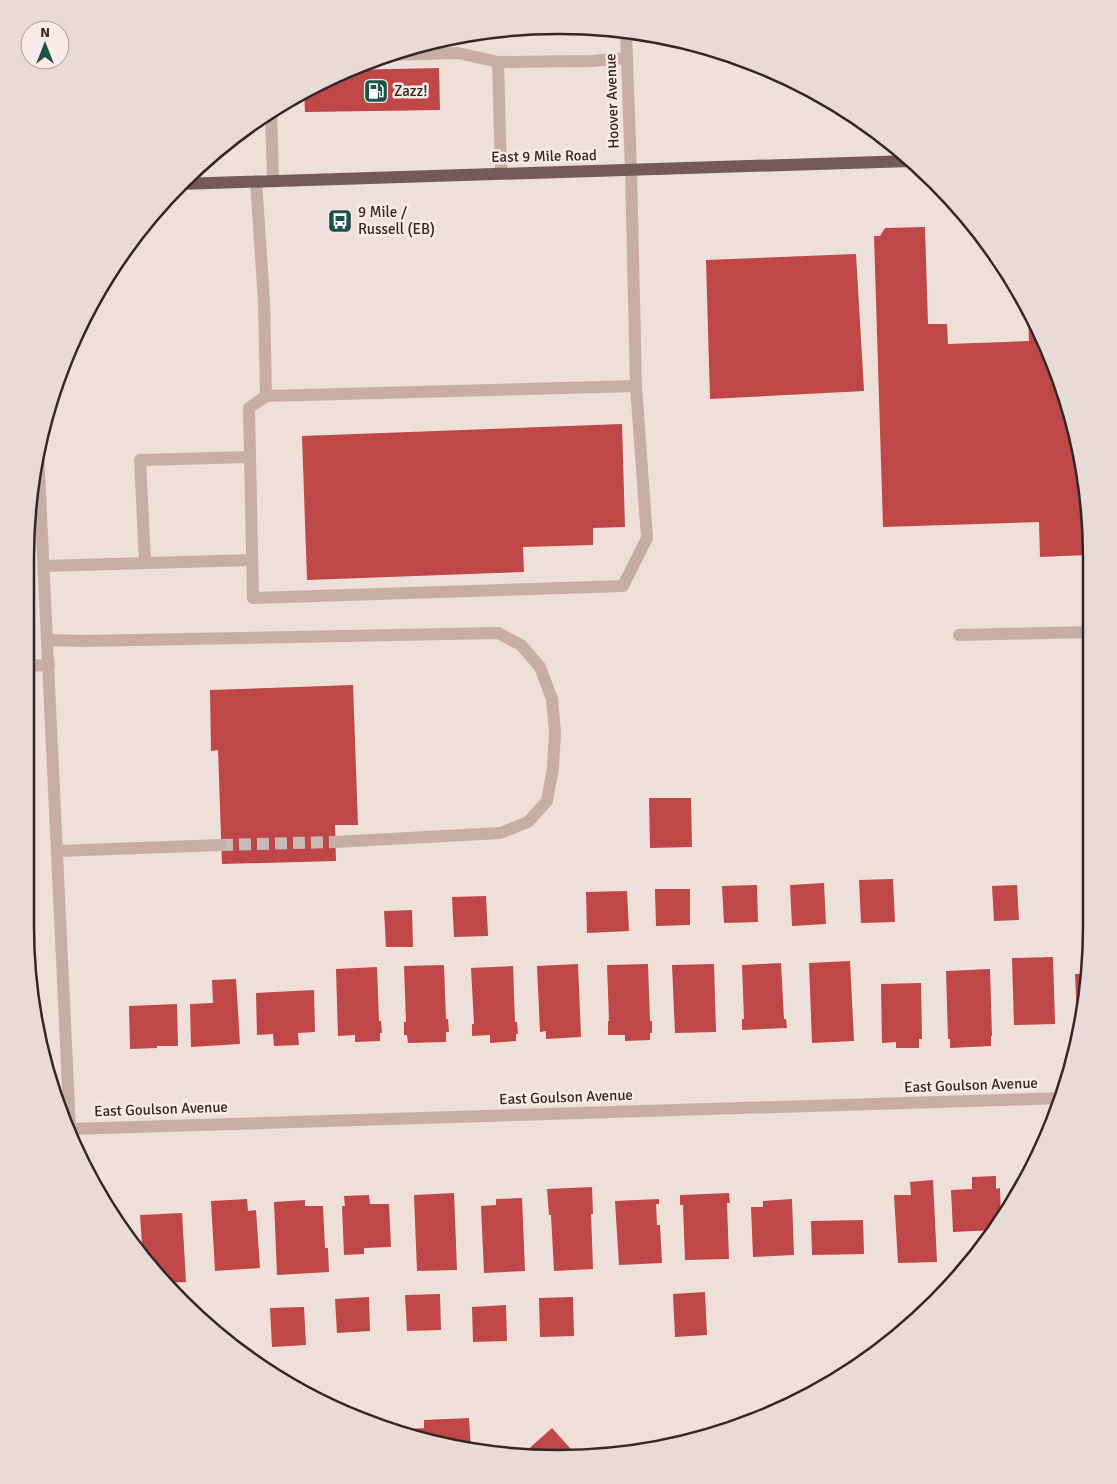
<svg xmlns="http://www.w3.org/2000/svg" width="1117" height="1484" viewBox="0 0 1117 1484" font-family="Signika,sans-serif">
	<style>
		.building { fill: #bf4747 }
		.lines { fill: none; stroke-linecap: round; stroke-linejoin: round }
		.minor-tunnel { stroke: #c9bab5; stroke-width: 12; stroke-dasharray: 12 6; stroke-linecap: butt }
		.minor { stroke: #c7ada6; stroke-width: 12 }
		.major { stroke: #745b58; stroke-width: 12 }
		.labels { text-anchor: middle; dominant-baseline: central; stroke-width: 5; stroke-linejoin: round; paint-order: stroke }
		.poi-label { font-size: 15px; fill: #332726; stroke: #f8eae5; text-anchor: start }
		.street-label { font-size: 15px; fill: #332726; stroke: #f8eae5 }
		.rim { fill: none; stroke: #332726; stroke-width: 2.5 }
	</style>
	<rect width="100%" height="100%" fill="#efdfd9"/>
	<!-- building -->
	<g class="building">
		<path d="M439 68 440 110 305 112 304 92 346 70Z"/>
		<path d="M925 227 928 324H947L948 344 1029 341 1028 312 1051 355 1087 489V555L1040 557 1039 522 883 527 874 236H880L885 228Z"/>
		<path d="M856 254 864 391 710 399 706 260Z"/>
		<path d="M622 424 625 527 593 528V545L523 547 524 572 307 580 302 436Z"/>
		<path d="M353 685 358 825H335L336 861 222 864 218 750 211 751 210 690Z"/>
		<path d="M649 798H691L692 847 650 848Z"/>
		<path d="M893 879 895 922 861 923 859 880Z"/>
		<path d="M824 883 826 924 792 926 790 885Z"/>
		<path d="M757 885 758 922 724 923 722 886Z"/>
		<path d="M1017 885 1019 920 994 921 992 886Z"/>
		<path d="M655 889H690V925L656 926Z"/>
		<path d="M627 891 629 931 587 933 586 892Z"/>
		<path d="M486 896 488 936 454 937 452 897Z"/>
		<path d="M412 910 413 947H386L384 911Z"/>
		<path d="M1053 957 1055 1024 1014 1025 1012 958Z"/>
		<path d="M850 961 854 1041 812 1043 809 963Z"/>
		<path d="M781 963 784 1019H786L787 1028 742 1030V1019H744L742 965Z"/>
		<path d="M578 964 581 1037 546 1039V1031L540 1032 537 966Z"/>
		<path d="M648 964 650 1021H652V1033H650V1040L625 1041V1035H608V1021H609L607 965Z"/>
		<path d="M714 964 716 1032 675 1033 672 965Z"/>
		<path d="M444 965 446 1019H448L449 1032H446V1042L408 1043 407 1035H404V1022H406L404 966Z"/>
		<path d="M513 966 515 1022H517L518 1034H516V1041L490 1043V1035L472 1036V1024H474L471 968Z"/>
		<path d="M377 967 379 1021H381L382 1033H380V1041L355 1042V1035L338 1036 336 969Z"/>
		<path d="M990 969 992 1036H991V1046L950 1048V1039H948L946 971Z"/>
		<path d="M1075 974H1087V995L1082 1019H1077Z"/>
		<path d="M236 979 240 1044 191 1047 190 1004 213 1003 212 980Z"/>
		<path d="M921 983 922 1039H919V1048H896V1042L882 1043 881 984Z"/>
		<path d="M314 990 315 1032 298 1033 299 1045 274 1046 273 1034 257 1035 256 993Z"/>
		<path d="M177 1004 178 1046H157V1048L130 1049 129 1006Z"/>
		<path d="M996 1176V1189L1000 1188 1001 1223 995 1230 953 1232 951 1190 972 1189V1177Z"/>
		<path d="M933 1180 937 1262 898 1263 894 1195H911L910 1182Z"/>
		<path d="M592 1187 593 1214H591L593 1269 554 1271 551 1215H549L547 1189Z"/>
		<path d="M454 1193 457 1270 417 1271 414 1195Z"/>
		<path d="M729 1193 730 1203H727L729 1259 685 1260 683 1205H680V1195Z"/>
		<path d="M369 1195 370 1204H389L391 1247 364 1248V1254L344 1255 342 1206H345L344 1196Z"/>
		<path d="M522 1198 525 1271 484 1273 481 1206 496 1205V1199Z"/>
		<path d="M247 1199 248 1211 256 1210 260 1268 215 1271 211 1201Z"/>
		<path d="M659 1199V1204H656L657 1225H660L662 1263 619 1265 615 1201Z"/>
		<path d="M792 1199 794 1255 753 1257 751 1207H763V1201Z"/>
		<path d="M305 1200V1206H323L325 1248H328L329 1272 277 1275 274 1202Z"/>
		<path d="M182 1213 186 1282 166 1283 143 1258 140 1215Z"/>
		<path d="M863 1220 864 1254 812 1255 811 1221Z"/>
		<path d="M705 1292 707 1335 675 1337 673 1294Z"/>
		<path d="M440 1294 441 1330 407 1331 405 1295Z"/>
		<path d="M369 1297 370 1331 337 1333 335 1299Z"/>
		<path d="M573 1297 574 1336 540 1337 539 1298Z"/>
		<path d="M506 1305 507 1341 473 1342 472 1307Z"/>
		<path d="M304 1307 306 1345 272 1347 270 1308Z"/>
		<path d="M469 1418 471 1450 454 1449 398 1430 424 1428V1420Z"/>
		<path d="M552 1428 578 1457 524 1453Z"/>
	</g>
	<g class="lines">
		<!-- minor-tunnel -->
		<path class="minor-tunnel" d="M221 845 335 842"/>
		<!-- minor -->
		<g class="minor">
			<path d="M390 55 458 53 498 62 591 61 627 58"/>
			<path d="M498 62 501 173"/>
			<path d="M271 110 273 181"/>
			<path d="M256 181 264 301 266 396 636 386 631 170 626 32"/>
			<path d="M266 396 249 408 253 598 623 586 647 538 636 386"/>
			<path d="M38 451 70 1129 1063 1098"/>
			<path d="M145 562 140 460 250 457"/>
			<path d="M44 566 252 560"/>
			<path d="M959 635 1087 632"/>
			<path d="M47 640 82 641 498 633 521 645 540 667 552 699 555 732 553 768 547 801 528 822 500 833 335 842"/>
			<path d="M26 666 49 665"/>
			<path d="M57 851 221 845"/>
		</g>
		<!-- major -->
		<path class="major" d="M179 184 911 161"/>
	</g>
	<!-- icons -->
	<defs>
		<symbol id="fuel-square" viewBox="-11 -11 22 22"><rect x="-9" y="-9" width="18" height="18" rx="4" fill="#1e5249" stroke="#f8eae5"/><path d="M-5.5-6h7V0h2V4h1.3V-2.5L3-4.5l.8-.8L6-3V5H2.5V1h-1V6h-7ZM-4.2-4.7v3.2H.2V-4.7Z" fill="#fff"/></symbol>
		<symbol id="bus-square" viewBox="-11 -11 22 22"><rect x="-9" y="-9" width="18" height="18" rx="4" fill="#1e5249" stroke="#f8eae5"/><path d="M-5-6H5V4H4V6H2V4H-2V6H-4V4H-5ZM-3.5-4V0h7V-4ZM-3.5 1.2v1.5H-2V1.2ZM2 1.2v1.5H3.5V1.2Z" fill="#fff"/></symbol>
	</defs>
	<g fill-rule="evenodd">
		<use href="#fuel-square" x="362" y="77" width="28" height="28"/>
		<use href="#bus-square" x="326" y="207" width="28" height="28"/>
	</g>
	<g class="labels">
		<!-- poi labels -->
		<g class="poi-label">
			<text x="394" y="91">Zazz!</text>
			<text x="358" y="212">9 Mile /<tspan x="358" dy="17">Russell (EB)</tspan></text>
		</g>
		<!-- street labels -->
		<g class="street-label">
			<text transform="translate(612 101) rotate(-92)">Hoover Avenue</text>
			<text transform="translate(544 156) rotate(-1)">East 9 Mile Road</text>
			<text transform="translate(971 1085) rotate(-2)">East Goulson Avenue</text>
			<text transform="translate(566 1097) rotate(-2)">East Goulson Avenue</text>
			<text transform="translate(161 1109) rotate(-2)">East Goulson Avenue</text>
		</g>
	</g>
	<!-- crop -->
	<path d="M0 0H1117V1484H0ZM558 34H559A524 524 0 0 1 1083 558V926A524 524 0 0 1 559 1450H558A524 524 0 0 1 34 926V558A524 524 0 0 1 558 34Z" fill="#e8dad6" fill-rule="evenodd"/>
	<path class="rim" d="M558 34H559A524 524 0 0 1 1083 558V926A524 524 0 0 1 559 1450H558A524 524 0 0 1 34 926V558A524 524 0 0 1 558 34Z"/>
	<!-- north arrow -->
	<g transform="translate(45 45)"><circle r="24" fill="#f8eae5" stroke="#a99c99"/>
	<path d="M0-4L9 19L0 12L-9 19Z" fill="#1e5249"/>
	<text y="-8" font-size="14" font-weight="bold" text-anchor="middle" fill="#332726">N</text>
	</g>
</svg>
